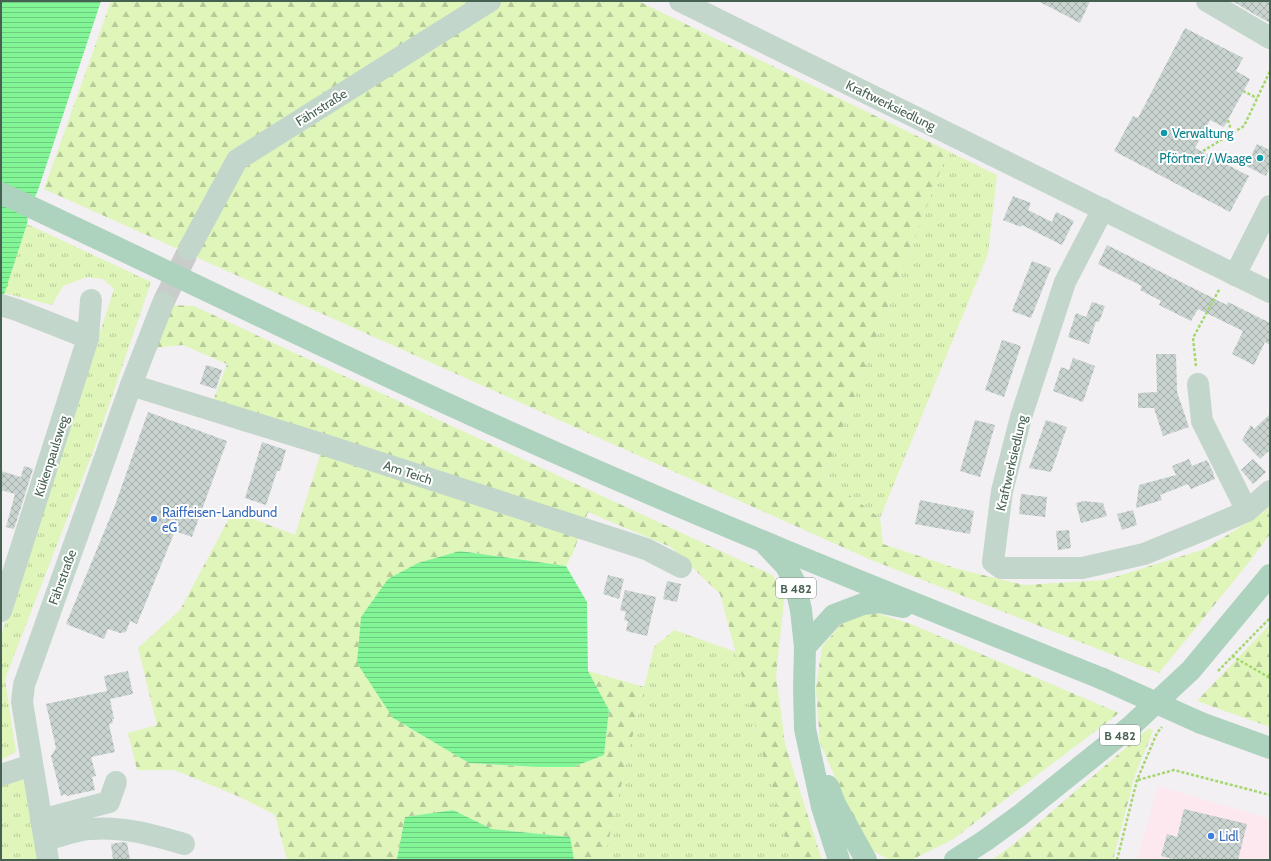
<svg xmlns="http://www.w3.org/2000/svg" width="1271" height="861" viewBox="0 0 1271 861" font-family="Cabin,sans-serif">
	<style>
		.commercial { fill: #fee8ef }
		.grass { fill: url(#grass-tufts) }
		.forest { fill: url(#forest-firs) }
		.water { fill: url(#water-rules) }
		.building { fill: url(#building-cross-hatch) }
		.lines { fill: none; stroke-linecap: round; stroke-linejoin: round }
		.minor-tunnel { stroke: #c8ccca; stroke-width: 22; stroke-dasharray: 22 11; stroke-linecap: butt }
		.path { stroke: #a4d76e; stroke-width: 2.5; stroke-dasharray: 3 2; stroke-linecap: butt }
		.minor { stroke: #c2d6cb; stroke-width: 22 }
		.major { stroke: #add2be; stroke-width: 22 }
		.major-bridge { stroke: #add2be; stroke-width: 22 }
		.culture-dot { fill: #0f9aa8; stroke: #fff; stroke-width: 1.5 }
		.shop-dot { fill: #3f7fe0; stroke: #fff; stroke-width: 1.5 }
		.labels { text-anchor: middle; dominant-baseline: central; stroke-width: 4; stroke-linejoin: round; paint-order: stroke }
		.shield { fill: #fff; stroke: #7e9085; stroke-width: 1 }
		.shield-label { font-size: 12px; font-weight: bold; fill: #466051 }
		.street-label { font-size: 13px; fill: #466051; stroke: #fff }
		.culture-label { font-size: 13px; fill: #0d838f; stroke: #fff; text-anchor: start }
		.shop-label { font-size: 13px; fill: #366cbe; stroke: #fff; text-anchor: start }
	</style>
	<defs>
		<pattern id="grass-tufts" width="24" height="20" patternUnits="userSpaceOnUse"><rect width="24" height="20" fill="#dff5ba"/><path d="M3 7l-1-3M5 7V3M7 7l1-3M15 17l-1-3M17 17v-4M19 17l1-3" fill="none" stroke="#b7ca9a"/></pattern>
		<pattern id="forest-firs" width="22" height="20" patternUnits="userSpaceOnUse"><rect width="22" height="20" fill="#dff5ba"/><path d="M5 1l3.5 6h-7zM16 11l3.5 6h-7z" fill="#b7ca9a"/></pattern>
		<pattern id="water-rules" width="6" height="5" patternUnits="userSpaceOnUse"><rect width="6" height="5" fill="#82f697"/><path d="M0 2.5h6" fill="none" stroke="#6ccb7e"/></pattern>
		<pattern id="building-cross-hatch" width="8" height="8" patternUnits="userSpaceOnUse"><rect width="8" height="8" fill="#c9d3d0"/><path d="M0 0l8 8M0 8l8-8" fill="none" stroke="#a5afab"/></pattern>
	</defs>
	<rect width="100%" height="100%" fill="#f3f0f3"/>
	<!-- commercial -->
	<path class="commercial" d="M1158 786 1270 819V860H1137Z"/>
	<!-- grass -->
	<g class="grass">
		<path d="M948 151 997 175 988 254 880 518 824 476Z"/>
		<path d="M27 224 151 282 94 449 5 679 16 752 1 760V636L114 289 103 279 87 277 63 286 52 305 4 293Z"/>
		<path d="M674 630 736 652 791 860H604L644 687 654 647Z"/>
		<path d="M24 779 38 860H1V782Z"/>
	</g>
	<!-- forest -->
	<g class="forest">
		<path d="M111 1H638L948 151 824 476 880 518 883 544 958 569 1024 585 1105 580 1205 549 1264 512 1270 505V534L1250 561 1159 673 869 559 44 189Z"/>
		<path d="M171 305 194 306 772 575 785 592 776 675 785 744 822 860H791L720 594 671 547 588 512 573 553 566 566 460 551 393 718 469 763 538 767H573L604 755 609 710 588 671 644 687 604 860H574L569 837 492 829 453 810 405 817 397 859V860H287L275 815 240 797 174 770H137L128 733 157 725 138 648 180 610 233 511 295 535 326 436 213 401 227 364 183 345 154 348Z"/>
		<path d="M873 612 911 624 1119 713 952 840 911 860H895L886 858 870 849 858 830 820 743 816 688 822 647 842 623Z"/>
		<path d="M1270 624V727L1197 701Z"/>
		<path d="M1149 728 1153 731 1135 775 1113 860H992L1015 843Z"/>
	</g>
	<!-- water -->
	<g class="water">
		<path d="M1 1H101L38 190 35 197H34L27 217 28 219 27 224 1 304Z"/>
		<path d="M460 551 566 566 587 602 588 671 609 710 604 755 573 767H538L469 763 393 718 357 663 361 617 388 579 418 563Z"/>
		<path d="M453 810 492 829 570 837 574 860H397V859L405 817Z"/>
	</g>
	<!-- building -->
	<g class="building">
		<path d="M1038 1H1090L1080 23Z"/>
		<path d="M1232 1H1270V23L1261 18Z"/>
		<path d="M1185 28 1243 58 1236 71 1250 79 1224 127 1210 120 1195 148 1249 176 1230 212 1114 151 1133 116 1138 118Z"/>
		<path d="M1257 144 1270 150V166L1266 176 1246 166Z"/>
		<path d="M1013 196 1031 203 1028 210 1052 222 1056 212 1074 221 1062 245 1022 225 1021 227 1003 220Z"/>
		<path d="M1107 245 1227 305 1228 302 1270 323V345L1265 342 1254 365 1232 354 1243 331 1198 309 1191 321 1159 305 1161 301 1140 290 1142 286 1098 264Z"/>
		<path d="M1032 261 1051 268 1031 318 1012 311Z"/>
		<path d="M1092 302 1105 306 1099 322 1096 321 1089 344 1068 337 1076 313 1086 317Z"/>
		<path d="M1002 340 1021 346 1004 397 985 390Z"/>
		<path d="M1156 354H1176L1177 392 1189 427 1163 436 1154 408H1138V393L1157 392Z"/>
		<path d="M1073 358 1095 366 1083 402 1053 391 1061 367 1069 370Z"/>
		<path d="M206 365 222 370 216 389 200 384Z"/>
		<path d="M148 412 227 441 192 537 175 531 137 624 130 621 126 632 120 633 108 629 104 639 66 624 114 508Z"/>
		<path d="M1270 414V450L1260 459 1242 440 1251 425 1254 429Z"/>
		<path d="M975 420 995 425 980 477 960 471Z"/>
		<path d="M1046 420 1067 427 1051 472 1029 468Z"/>
		<path d="M262 442 286 450 280 471H277L266 505 245 498Z"/>
		<path d="M1189 459 1192 466 1207 460 1214 474H1213L1215 479 1191 489 1188 484 1160 495 1162 500 1136 508 1139 485 1176 475 1172 466Z"/>
		<path d="M1253 459 1266 472 1253 484 1241 470Z"/>
		<path d="M24 466 33 469 14 529 6 527 15 494 1 490V471L21 477Z"/>
		<path d="M1021 494 1047 497 1045 517 1019 514Z"/>
		<path d="M920 500 974 511 970 534 915 524Z"/>
		<path d="M1084 501 1103 503 1107 516 1081 523 1076 503Z"/>
		<path d="M1133 510 1137 525 1122 530 1117 514Z"/>
		<path d="M1069 530 1071 548 1058 550 1056 531Z"/>
		<path d="M608 575 624 579 619 599 603 594Z"/>
		<path d="M667 581 681 584 677 602 663 599Z"/>
		<path d="M625 590 656 597 647 636 626 631 628 621 624 620 626 612 620 610Z"/>
		<path d="M128 671 133 694 110 699 114 719H112L113 723 109 724 115 752 91 757 96 776 92 777 95 790 67 796 66 794 61 796 51 756 56 748 46 704 107 691 104 676Z"/>
		<path d="M1184 809 1247 824 1238 860H1177L1161 856 1167 834 1177 837Z"/>
		<path d="M123 842 127 843 130 860H113L111 844Z"/>
	</g>
	<g class="lines">
		<!-- minor-tunnel -->
		<path class="minor-tunnel" d="M163 303 189 249"/>
		<!-- path -->
		<g class="path">
			<path d="M1243 91 1257 98"/>
			<path d="M1228 120 1232 134"/>
			<path d="M1203 151 1244 126 1270 71"/>
			<path d="M1196 366 1193 338 1220 288"/>
			<path d="M1232 656 1270 678"/>
			<path d="M1218 671 1270 618"/>
			<path d="M1138 780 1174 770 1270 795"/>
			<path d="M1117 860 1137 780 1157 733 1162 727"/>
		</g>
		<!-- minor -->
		<g class="minor">
			<path d="M680 1 1270 292"/>
			<path d="M1207 1 1270 38"/>
			<path d="M1103 209 1065 282 1021 417 1002 491 993 562 1001 568H1082L1144 554 1203 530 1247 511 1202 421 1198 384"/>
			<path d="M189 249 237 160 490 1"/>
			<path d="M1235 275 1270 206"/>
			<path d="M1 305 17 310 88 338"/>
			<path d="M131 385 322 444 646 549 681 567"/>
			<path d="M1247 511 1270 491"/>
			<path d="M1 611 88 338 91 300"/>
			<path d="M1 775 32 765"/>
			<path d="M41 820 109 802 116 782"/>
			<path d="M45 840C59 837 75 830 90 829 123 826 153 835 184 844"/>
			<path d="M48 860 22 702 24 685 131 385 163 303"/>
		</g>
		<!-- major -->
		<g class="major">
			<path d="M1 193C173 273 343 358 516 435 709 522 906 600 1103 679"/>
			<path d="M766 545 786 566 795 583 801 610 805 647 804 688 805 729 822 807 839 860"/>
			<path d="M805 647 834 615 863 604 879 602 903 607"/>
			<path d="M1201 723 1270 748"/>
			<path d="M828 786 835 804 866 860"/>
			<path d="M955 860 986 840 1019 816 1131 726 1191 670 1270 575"/>
		</g>
		<!-- major-bridge -->
		<path class="major-bridge" d="M1103 679 1201 723"/>
	</g>
	<!-- markers -->
	<g class="culture-dot">
		<circle cx="1164" cy="133" r="4"/>
		<circle cx="1260" cy="158" r="4"/>
	</g>
	<g class="shop-dot">
		<circle cx="154" cy="519" r="4"/>
		<circle cx="1211" cy="836" r="4"/>
	</g>
	<g class="labels">
		<!-- shield labels -->
		<g class="shield">
			<rect x="776" y="578" width="40" height="20" rx="3"/>
			<rect x="1100" y="725" width="40" height="20" rx="3"/>
		</g>
		<g class="shield-label">
			<text x="796" y="588">B 482</text>
			<text x="1120" y="735">B 482</text>
		</g>
		<!-- street labels -->
		<g class="street-label">
			<text transform="translate(891 105) rotate(26)">Kraftwerksiedlung</text>
			<text transform="translate(321 107) rotate(-32)">Fährstraße</text>
			<text transform="translate(51 456) rotate(-72)">Kükenpaulsweg</text>
			<text transform="translate(1011 463) rotate(-77)">Kraftwerksiedlung</text>
			<text transform="translate(408 472) rotate(18)">Am Teich</text>
			<text transform="translate(62 577) rotate(-70)">Fährstraße</text>
		</g>
		<!-- culture labels -->
		<g class="culture-label">
			<text x="1172" y="133">Verwaltung</text>
			<text x="1252" y="158" text-anchor="end">Pförtner / Waage</text>
		</g>
		<!-- shop labels -->
		<g class="shop-label">
			<text x="162" y="512">Raiffeisen-Landbund<tspan x="162" dy="15">eG</tspan></text>
			<text x="1219" y="836">Lidl</text>
		</g>
	</g>
	<!-- border -->
	<rect width="1271" height="861" fill="none" stroke="#466051" stroke-width="4"/>
</svg>
